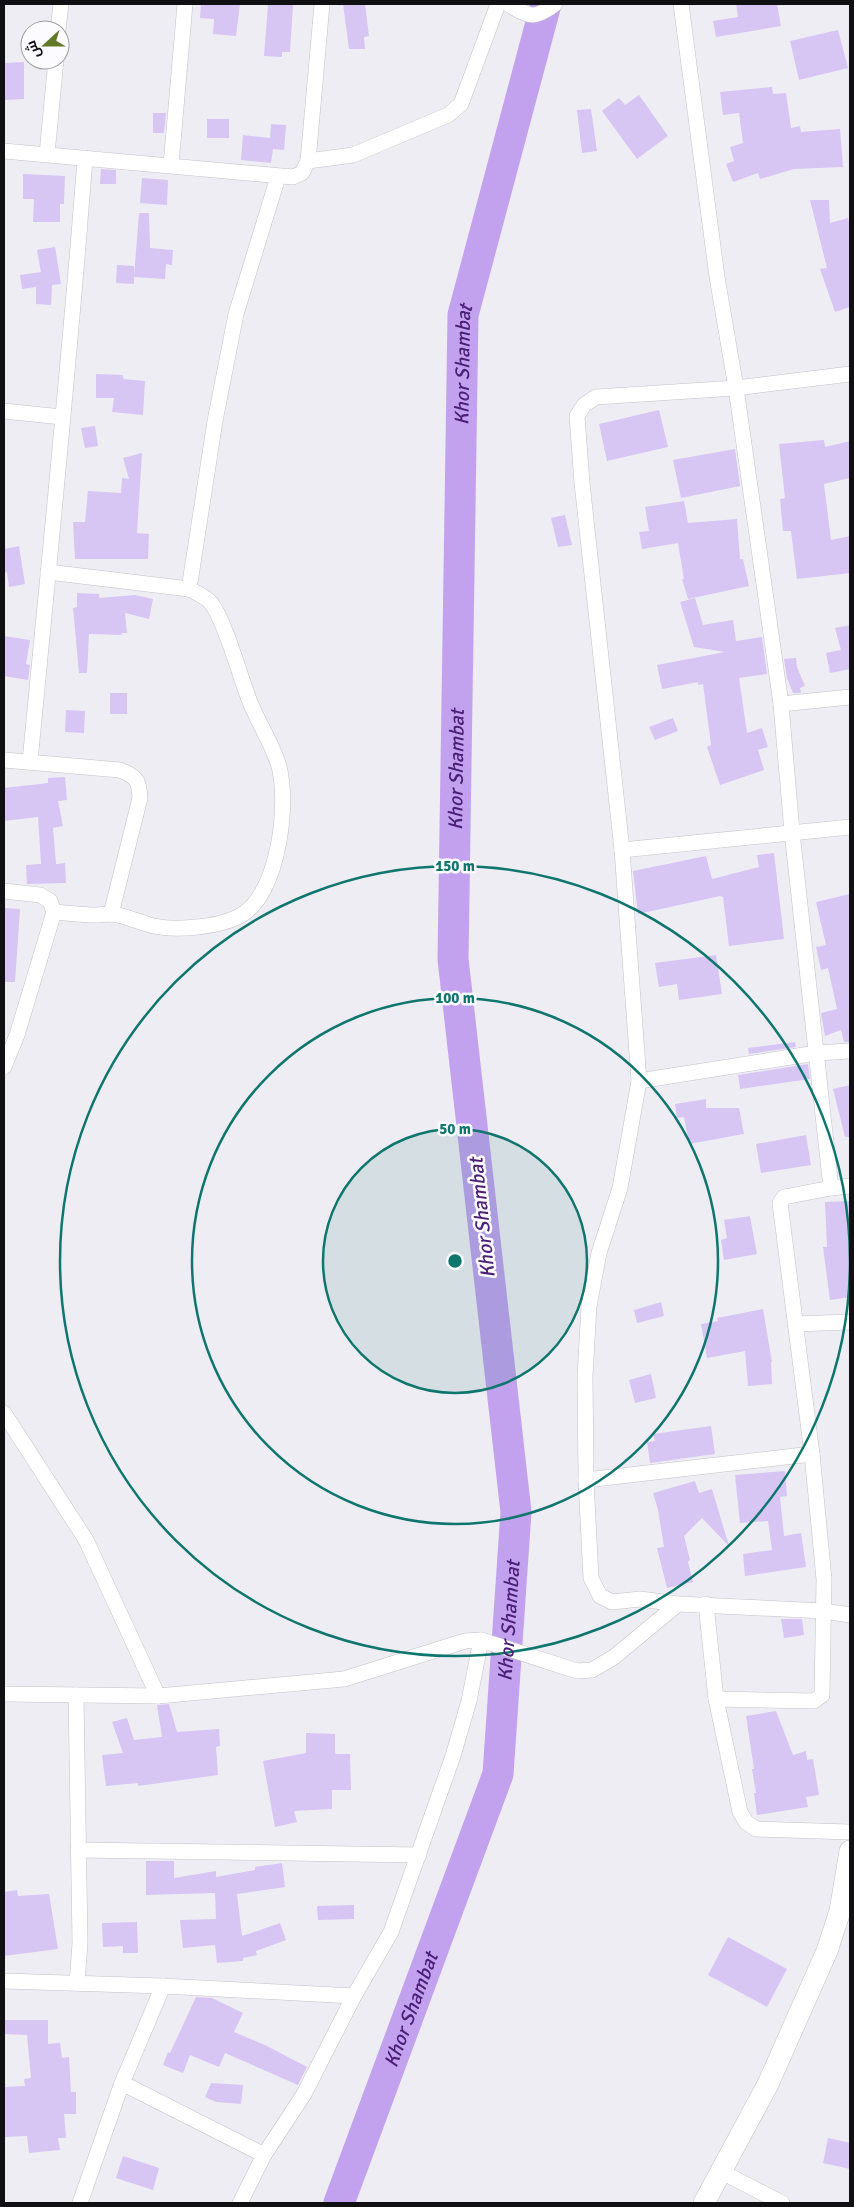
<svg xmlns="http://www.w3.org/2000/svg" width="854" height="2207" viewBox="0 0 854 2207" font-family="Signika,Cairo,sans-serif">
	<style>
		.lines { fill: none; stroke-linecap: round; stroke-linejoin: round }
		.river { stroke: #c2a2ef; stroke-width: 31 }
		.building { fill: #d7c5f4 }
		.street-casing { stroke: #c3c1c7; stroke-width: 16 }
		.secondary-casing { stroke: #c3c1c7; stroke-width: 22 }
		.street { stroke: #fff; stroke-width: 15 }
		.secondary { stroke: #fff; stroke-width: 21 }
		.ring { fill: none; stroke: #0f766e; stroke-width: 2.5 }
		.labels { text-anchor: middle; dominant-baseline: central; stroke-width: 5; stroke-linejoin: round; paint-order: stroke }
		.water-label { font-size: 20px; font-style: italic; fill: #4c2078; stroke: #fcfbff }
		.centre { fill: #0f766e; stroke: #fcfbff; stroke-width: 2.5 }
		.ring-label { font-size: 15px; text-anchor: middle; font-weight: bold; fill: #0f766e; stroke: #fcfbff; stroke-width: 5; stroke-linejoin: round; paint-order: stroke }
	</style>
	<rect width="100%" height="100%" fill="#efedf4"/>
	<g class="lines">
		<!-- river -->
		<path class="river" id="s1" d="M339 2203 498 1774 516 1512 453 959 463 315 546 4"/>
	</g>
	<!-- building -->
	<g class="building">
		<path d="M201 4H240L236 36 213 34 214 19 200 18Z"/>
		<path d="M268 4 293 5 290 52H282V57L264 56Z"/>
		<path d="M343 4H365L369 36 364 37 365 49H349Z"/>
		<path d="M736 4H777L781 26 716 37 713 21 738 17Z"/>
		<path d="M838 30 848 68 799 80 790 41Z"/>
		<path d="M24 62V99L4 100V63Z"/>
		<path d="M772 87 773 94 786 93 791 128 800 126 801 132 840 129 843 167 794 169 760 179 758 173 733 182 726 164 734 161 730 147 743 143 739 113 723 115 720 92Z"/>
		<path d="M639 95 668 136 637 159 602 111 619 98 625 105Z"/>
		<path d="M591 109 597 151 582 153 577 110Z"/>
		<path d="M153 113H166L164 133H153Z"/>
		<rect x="207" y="119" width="22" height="19"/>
		<path d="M271 124 286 125 284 150 273 149 271 163 241 160 243 135 270 138Z"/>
		<path d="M101 169 116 170V184H100Z"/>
		<path d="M23 174 65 176 64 204H60V222H33L34 199H23Z"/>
		<path d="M142 178 168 180 167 205 140 203Z"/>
		<path d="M810 200H829L830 223 848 218 850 227V307L835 312 820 269 827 268Z"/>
		<path d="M139 213H149L150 248 173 250 172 265 166 264 165 279 134 277Z"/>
		<path d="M55 247 61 284 52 285 51 305 36 304V287L22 289 20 275 41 272 37 250Z"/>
		<path d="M117 265 134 266V284L116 283Z"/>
		<path d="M96 374 123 375V379L145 381 143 415 112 412 114 398H96Z"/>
		<path d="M659 410 668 447 607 461 599 424Z"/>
		<path d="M95 426 98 446 85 448 81 428Z"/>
		<path d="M824 440 825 447 850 441V478L824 484 831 540 850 536V573L797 579 791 531H783L780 499 785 498 779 444Z"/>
		<path d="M735 449 740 486 681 498 673 460Z"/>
		<path d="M142 453 137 533 149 534 148 559H75L73 522H85L88 491 121 493 122 478 129 479 123 458Z"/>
		<path d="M684 501 688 523 737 519 740 559H743L749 586 688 599 682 579H684L678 543 642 549 639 532 649 531 645 507Z"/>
		<path d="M565 515 572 545 558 547 551 518Z"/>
		<path d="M19 546 25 584 9 587 7 572 4 573V549Z"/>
		<path d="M77 593 99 594V598L135 595 153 599 149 619 125 613 127 633H121L122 635 89 634 87 673H79L73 608 77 607Z"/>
		<path d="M695 598 703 625 733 620 736 641 762 637 767 674 739 678 747 733 762 728 768 747 758 750 764 770 720 785 707 747 711 745 703 684 698 685V682L662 689 657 665 725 652 694 647 680 602Z"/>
		<path d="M850 625V669L830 673 826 653 841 650 835 628Z"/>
		<path d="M4 636 30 640 26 664 30 665 28 680 4 676Z"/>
		<path d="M796 658 797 667 805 686 800 688 801 693H793L787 678 784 659Z"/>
		<rect x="110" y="693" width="17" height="21"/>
		<path d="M66 710 85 711 84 733 65 732Z"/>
		<path d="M673 718 678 731 655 740 649 727Z"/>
		<path d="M65 777 67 800 58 801 63 826 53 828 56 864 65 863 66 883 27 884 26 865 41 864 38 817 4 821V788L48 783V778Z"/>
		<path d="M774 853 784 939 729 946 723 897 720 896 638 914 633 871 706 856 712 879 759 867 757 855Z"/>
		<path d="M850 894V1042H844L841 1030 825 1036 821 1013 837 1009 828 968 821 970 816 947 826 945 816 902Z"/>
		<path d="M4 908 20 909 15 982H4Z"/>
		<path d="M716 955 722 994 679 1000 677 984 659 987 655 963Z"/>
		<path d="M795 1042 796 1047 749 1054 748 1048Z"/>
		<path d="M808 1064 810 1079 740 1089 738 1075Z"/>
		<path d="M850 1085V1137H845L833 1089Z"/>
		<path d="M706 1099V1108H739L744 1134 689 1144 684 1117 677 1118 675 1104Z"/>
		<path d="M806 1135 811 1165 761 1173 756 1144Z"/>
		<path d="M850 1201V1297L830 1300 823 1247H827L825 1202Z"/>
		<path d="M750 1216 757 1254 724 1260 721 1240 727 1238 724 1220Z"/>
		<path d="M661 1302 664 1316 637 1323 634 1310Z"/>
		<path d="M763 1309 772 1362H771L772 1384 748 1386 745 1351 707 1358 701 1324 718 1321 717 1318Z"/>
		<path d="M651 1374 656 1398 635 1403 629 1380Z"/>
		<path d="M711 1426 715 1454 650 1463 647 1442 655 1441 653 1434Z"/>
		<path d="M785 1471 787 1496 780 1497 784 1536 801 1533 806 1567 745 1576 743 1554 772 1550 768 1521 740 1523 735 1475Z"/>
		<path d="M695 1481 699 1493 712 1489 729 1546 702 1518 684 1536 690 1560 688 1562 693 1582 667 1588 657 1548 664 1547 658 1510 653 1493Z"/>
		<path d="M781 1619H802L804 1635 784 1638Z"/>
		<path d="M169 1704 177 1732 219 1729 220 1746 216 1747 218 1775 138 1786V1783L106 1786 102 1755 123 1753 112 1722 127 1718 134 1740 162 1737 157 1705Z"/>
		<path d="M776 1711 793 1755 806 1751 807 1760 813 1759 819 1795 806 1797 808 1807 757 1815 754 1793H756L752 1769H754L746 1716Z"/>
		<path d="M306 1733 335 1734V1754H350L351 1790H332V1809L294 1811 297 1822 275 1827 263 1761 306 1753Z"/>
		<path d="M146 1861H174V1878L216 1871V1877L255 1870V1867L282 1863 285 1887 237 1894 242 1936 280 1923 286 1940 256 1951 257 1955 243 1958V1961L217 1963 215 1945 183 1948 180 1920 216 1919 215 1893 146 1895Z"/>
		<path d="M17 1890 18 1896 49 1894 58 1949 4 1956V1892Z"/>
		<path d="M354 1905V1919L318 1920 317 1906Z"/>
		<path d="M137 1922 138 1953H123V1946L103 1947 102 1923Z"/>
		<path d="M728 1937 787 1969 767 2007 708 1975Z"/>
		<path d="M196 1997 212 1998 243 2013 234 2032 265 2045 307 2067 298 2085 225 2053 219 2067 190 2055 183 2073 163 2065 168 2052 170 2053Z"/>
		<path d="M4 2020H48V2044L60 2043 62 2058 69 2057 71 2092H76V2114H64L66 2138H58L60 2150 29 2153 27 2136 4 2137V2087L25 2086 24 2079 31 2078 27 2035 4 2034Z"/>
		<path d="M211 2083 243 2085 241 2104 216 2102 205 2097Z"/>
		<path d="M828 2138 850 2143V2169L823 2163Z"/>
		<path d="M123 2156 159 2168 153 2190 116 2178Z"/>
	</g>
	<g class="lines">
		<defs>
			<g id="street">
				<path d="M508 4C529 17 535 20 555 4"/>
				<path d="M681 4 717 277 736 388 781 704 792 832 831 1188"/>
				<path d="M58 30 61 4"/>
				<path d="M4 151 293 177 302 173 308 161 322 4"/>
				<path d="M47 154 56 60"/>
				<path d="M308 161 353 155 448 115 461 104 498 4"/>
				<path d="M171 165 185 4"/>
				<path d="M850 374 736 388 596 397 584 405 577 416 582 483 622 850 639 1081 620 1188 599 1253 589 1306 585 1376 586 1480 591 1578 600 1596 612 1602 640 1599 678 1604 824 1611 850 1615"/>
				<path d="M4 411 62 417"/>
				<path d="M48 572 189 589C197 593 205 596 211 603 224 619 239 672 247 694 255 718 270 739 278 763 290 801 279 891 243 914 223 927 177 931 154 926 140 923 125 915 111 914 106 914 101 915 96 915 82 915 68 913 54 912"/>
				<path d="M189 589 215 421 236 314 278 177"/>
				<path d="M781 704 850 697"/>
				<path d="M4 760 120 770C137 777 139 780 140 798L111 914"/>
				<path d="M30 762C49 561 70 360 85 158"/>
				<path d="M622 850 850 827"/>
				<path d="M4 891 40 895 50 901 54 912 17 1035 4 1067"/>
				<path d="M639 1081 816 1053 850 1051"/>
				<path d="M795 1324 850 1322"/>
				<path d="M4 1413 86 1540 158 1696"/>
				<path d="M586 1480 812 1454"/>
				<path d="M706 1604 716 1699 740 1812 746 1822 756 1829 850 1832"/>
				<path d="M4 1694 158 1696 344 1679 465 1641 481 1640 577 1671 592 1670 614 1657 678 1604"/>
				<path d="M76 1695 80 1943 77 1983"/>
				<path d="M716 1699 814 1701 822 1695 824 1579 812 1454 780 1203 784 1197 831 1188 850 1186"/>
				<path d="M78 1850 419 1855"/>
				<path d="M4 1981 163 1986 354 1996"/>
				<path d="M122 2083 264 2155"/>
				<path d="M720 2171 782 2203"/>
				<path d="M80 2203 122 2083 163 1986"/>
				<path d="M240 2203 264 2155 304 2094 354 1996 391 1932 453 1756 469 1701 481 1640"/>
			</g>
			<path id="secondary" d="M704 2203 768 2084 827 1951 840 1911 850 1851"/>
		</defs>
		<!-- street casing -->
		<use href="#street" class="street-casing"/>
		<!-- secondary casing -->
		<use href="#secondary" class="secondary-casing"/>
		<!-- street -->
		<use href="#street" class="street"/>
		<!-- secondary -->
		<use href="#secondary" class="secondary"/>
	</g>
	<!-- distance rings -->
	<circle cx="455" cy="1261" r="132" fill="#0f766e" fill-opacity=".12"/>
	<g class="ring">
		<circle cx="455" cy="1261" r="132"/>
		<circle cx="455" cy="1261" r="263"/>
		<circle cx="455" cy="1261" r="395"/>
	</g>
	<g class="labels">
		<!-- water labels -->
		<g class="water-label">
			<text stroke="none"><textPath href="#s1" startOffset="1871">Khor Shambat</textPath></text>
			<text stroke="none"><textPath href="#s1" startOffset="1466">Khor Shambat</textPath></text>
			<text transform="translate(482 1218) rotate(-96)">Khor Shambat</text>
			<text stroke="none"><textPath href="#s1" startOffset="611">Khor Shambat</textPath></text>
			<text stroke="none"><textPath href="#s1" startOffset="206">Khor Shambat</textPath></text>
		</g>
	</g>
	<circle cx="455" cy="1261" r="8" class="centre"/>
	<g class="ring-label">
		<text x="455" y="871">150 m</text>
		<text x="455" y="1003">100 m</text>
		<text x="455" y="1134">50 m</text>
	</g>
	<!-- border -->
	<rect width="854" height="2207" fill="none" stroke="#100f11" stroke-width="10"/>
	<!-- north arrow -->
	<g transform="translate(45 45) rotate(249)"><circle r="24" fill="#fcfbff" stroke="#9e9da0"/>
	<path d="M0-4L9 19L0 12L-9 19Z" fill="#637929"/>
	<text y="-8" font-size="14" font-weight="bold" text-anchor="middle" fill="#100f11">ش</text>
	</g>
</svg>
